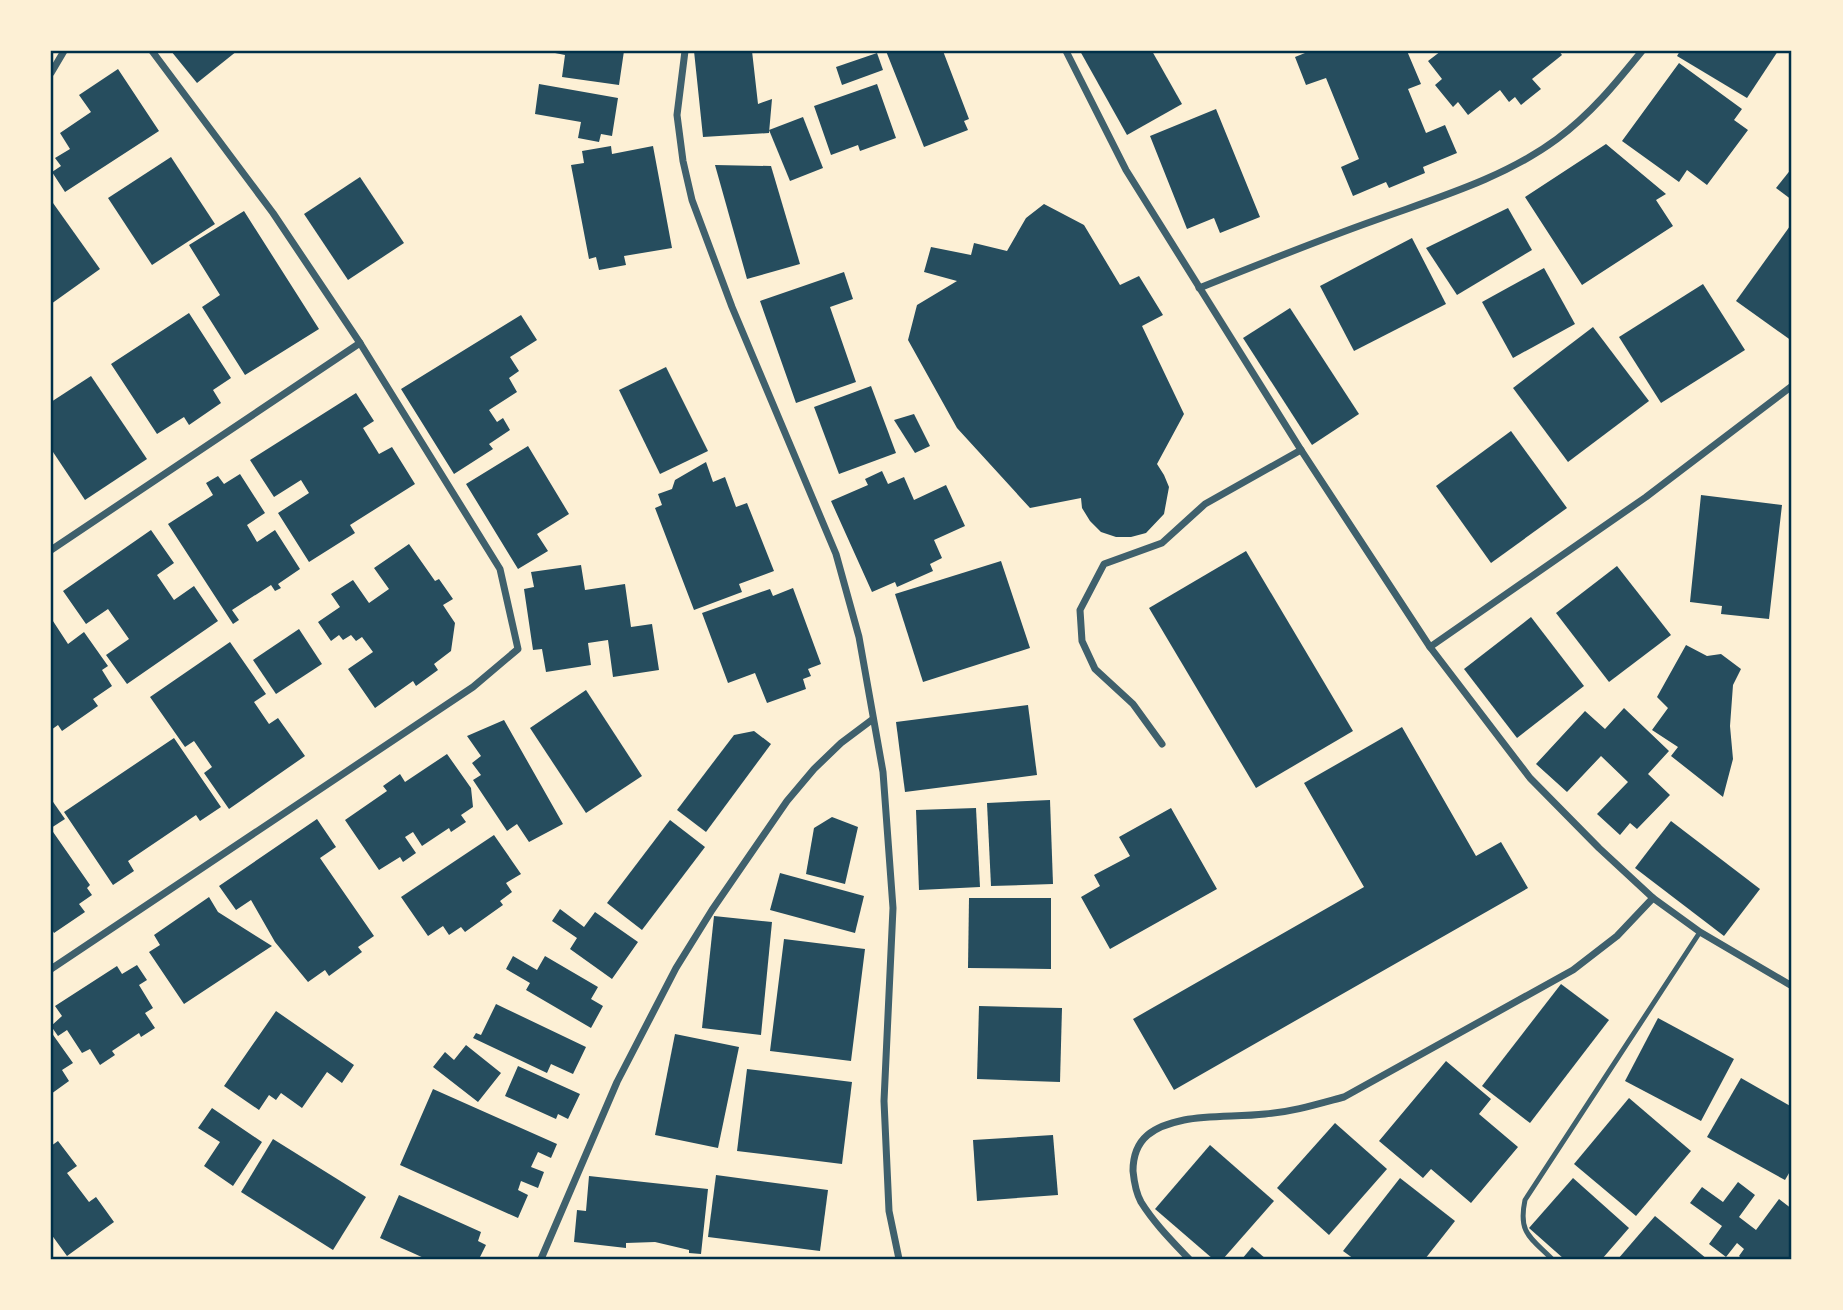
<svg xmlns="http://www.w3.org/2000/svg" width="1843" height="1310" viewBox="0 0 1843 1310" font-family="'Roboto Condensed',sans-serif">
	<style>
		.building { fill: #264d5e }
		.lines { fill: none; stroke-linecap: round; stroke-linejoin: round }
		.service { stroke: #3f606c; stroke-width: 5 }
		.minor { stroke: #3f606c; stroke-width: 7 }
		.neatline { fill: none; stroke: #003049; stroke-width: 2.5 }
	</style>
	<rect width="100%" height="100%" fill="#fdf0d5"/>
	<!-- building -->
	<g class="building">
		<path d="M171 51H237L197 83Z"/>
		<path d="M545 51H624L619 85 562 77 565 55Z"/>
		<path d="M694 51H752L758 104 772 99 769 133 703 137Z"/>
		<path d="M886 51H943L969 119 964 121 968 130 924 147Z"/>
		<path d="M1080 51H1152L1182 104 1127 135Z"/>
		<path d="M1310 51H1407L1421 84 1408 89 1426 133 1445 125 1457 153 1423 167 1425 173 1389 188 1386 182 1353 196 1341 167 1359 159 1326 78 1306 85 1295 57Z"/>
		<path d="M1441 51H1559L1562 55 1532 79 1541 89 1521 105 1515 97 1509 102 1500 90 1468 115 1458 102 1453 107 1435 85 1442 79 1428 61Z"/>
		<path d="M1680 51H1778L1747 98 1677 56Z"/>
		<path d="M877 53 883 70 842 85 836 67Z"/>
		<path d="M1679 63 1742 109 1734 120 1748 130 1707 185 1687 170 1679 182 1622 141Z"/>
		<path d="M118 69 159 131 65 192 52 172 61 166 55 158 70 149 60 133 91 112 79 95Z"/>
		<path d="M539 84 618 98 612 136 601 134 599 142 578 138 581 122 535 114Z"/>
		<path d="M877 84 896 138 860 151 858 145 831 155 814 106Z"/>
		<path d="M1216 109 1260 217 1220 233 1214 218 1187 229 1150 136Z"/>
		<path d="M803 117 823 168 790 181 769 130Z"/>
		<path d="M1606 144 1666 194 1656 200 1673 226 1582 285 1525 197Z"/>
		<path d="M611 146 612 154 653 146 672 248 624 256 626 265 599 270 596 257 589 259 571 165 584 163 582 151Z"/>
		<path d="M171 157 215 224 152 265 108 198Z"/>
		<path d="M715 165 771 166 800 264 747 279Z"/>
		<path d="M1792 168V200L1776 188Z"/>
		<path d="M360 177 404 243 348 280 304 214Z"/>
		<path d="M53 203 100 269 51 304V205Z"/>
		<path d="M1044 204 1084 225 1120 285 1139 276 1163 315 1142 326 1184 414 1157 464 1164 475 1169 487 1164 514 1146 533 1131 537H1116L1101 532 1090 521 1082 508 1081 498 1030 508 957 428 908 340 917 305 957 281 924 272 931 247 971 255 974 243 1007 251 1026 218Z"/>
		<path d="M1508 208 1532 250 1457 295 1426 248Z"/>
		<path d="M244 211 319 329 245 375 202 307 220 295 189 245Z"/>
		<path d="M1790 226 1792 228V341L1736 301Z"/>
		<path d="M1412 238 1446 304 1354 351 1320 286Z"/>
		<path d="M1544 268 1575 324 1513 358 1482 302Z"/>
		<path d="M844 272 853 299 830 307 856 382 796 403 760 301Z"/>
		<path d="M1703 284 1745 350 1661 403 1619 337Z"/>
		<path d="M1290 308 1359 414 1312 445 1243 338Z"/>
		<path d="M189 313 231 378 213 390 221 403 189 425 184 417 157 434 111 364Z"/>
		<path d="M521 315 537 340 510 357 519 371 509 378 517 392 489 410 497 422 503 418 510 430 489 444 493 449 454 474 401 389Z"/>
		<path d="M1593 327 1649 401 1568 462 1513 388Z"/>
		<path d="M666 367 708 451 660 474 619 390Z"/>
		<path d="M91 376 147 459 85 500 51 449V402Z"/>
		<path d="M871 386 896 453 839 474 814 407Z"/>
		<path d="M356 393 374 421 363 428 379 454 392 447 415 484 350 525 355 533 309 562 278 513 309 493 301 480 274 497 250 460Z"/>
		<path d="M914 414 930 446 915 453 894 420Z"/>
		<path d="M1511 431 1567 508 1491 563 1436 486Z"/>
		<path d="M528 446 569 514 537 534 548 551 518 569 466 484Z"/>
		<path d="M706 462 713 482 725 477 736 507 747 503 774 571 739 584 742 592 694 610 655 508 662 505 658 494 672 489 675 480Z"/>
		<path d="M882 471 888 484 904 477 914 500 946 485 965 526 934 540 942 558 930 564 933 571 897 587 895 582 872 592 831 501 868 485 865 479Z"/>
		<path d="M240 474 265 513 247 525 257 542 275 530 300 569 278 584 281 588 275 591 271 585 232 610 239 620 233 624 168 524 213 495 206 483 218 476 224 484Z"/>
		<path d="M1701 495 1782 505 1769 619 1721 614 1722 606 1690 602Z"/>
		<path d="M151 530 174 563 157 575 174 600 194 586 218 621 127 684 106 655 129 639 108 609 86 624 63 591Z"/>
		<path d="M409 544 435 581 439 579 453 599 443 605 455 623 451 651 434 664 438 670 416 686 413 681 375 708 348 669 373 652 362 637 356 641 351 635 343 640 339 635 331 641 318 622 340 607 331 594 353 580 369 603 389 589 374 568Z"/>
		<path d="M1246 551 1353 731 1256 788 1149 608Z"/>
		<path d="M1001 561 1030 648 923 682 895 594Z"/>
		<path d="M581 565 585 590 625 584 631 627 652 624 659 670 613 677 608 640 588 643 591 665 546 672 542 649 533 650 524 589 534 587 531 572Z"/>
		<path d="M1617 566 1671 635 1609 682 1556 613Z"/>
		<path d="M793 588 821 664 808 669 811 676 803 679 806 689 767 703 755 673 728 683 702 613 770 589 773 596Z"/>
		<path d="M1531 617 1584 686 1517 738 1464 669Z"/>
		<path d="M51 618 68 644 84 632 108 666 102 670 112 686 93 699 98 706 62 731 58 725 51 730Z"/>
		<path d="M299 629 322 664 276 694 253 660Z"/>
		<path d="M230 642 266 694 254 702 269 724 278 718 305 756 229 809 204 773 212 767 194 741 185 747 150 697Z"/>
		<path d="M1686 645 1707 656 1721 654 1741 669 1733 685 1730 726 1733 759 1723 797 1671 756 1678 747 1652 730 1668 708 1657 697Z"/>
		<path d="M586 690 642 776 586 813 530 728Z"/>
		<path d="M1028 705 1037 775 905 792 896 722Z"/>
		<path d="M1624 708 1669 751 1648 774 1670 795 1637 829 1630 823 1620 835 1597 814 1628 782 1601 756 1567 792 1536 764 1585 711 1605 729Z"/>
		<path d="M504 720 563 824 529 842 517 824 507 831 473 780 481 775 472 763 481 756 467 736Z"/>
		<path d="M1402 727 1476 856 1501 842 1528 888 1174 1090 1133 1019 1364 887 1304 783Z"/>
		<path d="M754 731 771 744 706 832 677 810 734 735Z"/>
		<path d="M174 738 221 807 200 821 196 815 128 861 134 871 113 885 64 812Z"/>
		<path d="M447 754 471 788 473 807 461 815 466 822 451 832 449 828 422 846 413 832 405 837 416 853 403 862 400 857 379 870 345 820 387 791 383 786 400 774 405 782Z"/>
		<path d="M51 799 65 819 51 828Z"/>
		<path d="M1050 800 1053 884 991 886 987 803Z"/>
		<path d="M976 808 980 887 919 890 916 810Z"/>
		<path d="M1171 808 1217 889 1110 949 1081 897 1100 886 1094 875 1130 856 1119 837Z"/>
		<path d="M832 817 858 827 845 884 806 874 814 828Z"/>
		<path d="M317 819 336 847 320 858 374 936 358 947 362 952 329 976 325 970 308 982 275 942 251 900 236 910 219 886Z"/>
		<path d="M670 820 705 847 642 930 607 903Z"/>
		<path d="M1671 821 1760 889 1724 936 1635 868Z"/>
		<path d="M51 829 90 885 87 888 92 895 79 904 85 912 54 933 51 928Z"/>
		<path d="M494 835 521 874 506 883 512 892 500 901 503 905 465 932 461 927 449 935 443 926 428 936 401 897Z"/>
		<path d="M780 873 864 896 855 933 770 910Z"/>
		<path d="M209 897 218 912 272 946 184 1004 149 952 160 945 154 935Z"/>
		<path d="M969 898H1051V969L968 968Z"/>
		<path d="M560 909 584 927 595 912 638 942 612 979 570 949 577 938 552 921Z"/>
		<path d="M714 916 772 922 761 1035 702 1028Z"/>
		<path d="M784 939 865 949 851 1061 770 1051Z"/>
		<path d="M513 956 537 970 545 956 598 987 591 999 603 1006 591 1028 526 990 530 983 506 969Z"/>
		<path d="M137 965 147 980 139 985 153 1008 145 1013 155 1028 141 1037 139 1033 112 1051 115 1055 100 1065 90 1049 82 1053 67 1030 58 1036 51 1026 62 1016 55 1006 117 966 122 974Z"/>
		<path d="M1561 984 1609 1020 1530 1123 1482 1086Z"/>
		<path d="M496 1004 586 1047 573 1074 551 1064 547 1073 473 1038 476 1033 481 1035Z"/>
		<path d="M979 1006 1062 1008 1060 1082 977 1079Z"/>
		<path d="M276 1011 354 1065 342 1083 327 1072 302 1108 281 1093 276 1100 269 1095 259 1110 224 1086Z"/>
		<path d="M1658 1018 1734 1059 1701 1121 1625 1081Z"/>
		<path d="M51 1032 73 1063 62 1070 69 1081 51 1094Z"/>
		<path d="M675 1034 739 1047 718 1148 655 1135Z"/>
		<path d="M466 1045 501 1073 478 1102 433 1067 445 1052 454 1060Z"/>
		<path d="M1446 1061 1491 1099 1479 1114 1518 1147 1471 1203 1431 1169 1423 1178 1379 1141Z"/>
		<path d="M518 1066 580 1094 568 1119 558 1114 556 1119 505 1096Z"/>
		<path d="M747 1069 852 1082 842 1164 737 1151Z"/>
		<path d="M1741 1078 1792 1107V1168L1785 1180 1707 1137Z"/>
		<path d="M433 1089 557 1144 551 1158 538 1152 531 1167 544 1172 538 1188 521 1181 518 1190 528 1195 518 1218 400 1165Z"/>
		<path d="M1629 1098 1691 1151 1636 1216 1574 1164Z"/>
		<path d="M212 1108 262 1142 233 1186 204 1166 220 1142 198 1128Z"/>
		<path d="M1335 1123 1387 1169 1329 1235 1277 1188Z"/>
		<path d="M1053 1135 1058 1195 977 1201 973 1140Z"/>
		<path d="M273 1139 366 1197 333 1250 241 1192Z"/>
		<path d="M58 1141 77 1166 67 1173 89 1202 96 1197 114 1222 67 1256 51 1234V1146Z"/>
		<path d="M1210 1145 1274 1201 1223 1259H1213L1155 1209Z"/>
		<path d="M716 1175 828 1190 820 1251 708 1237Z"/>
		<path d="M589 1176 708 1189 701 1254 689 1253V1250L655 1242 626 1243V1248L574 1242 577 1210 586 1211Z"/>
		<path d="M1400 1178 1455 1221 1425 1259H1354L1343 1251Z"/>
		<path d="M1573 1178 1629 1228 1602 1259H1564L1529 1228Z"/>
		<path d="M1738 1182 1755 1195 1739 1217 1756 1230 1779 1199 1792 1209V1259H1742L1739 1256 1744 1249 1737 1243 1726 1257 1709 1244 1722 1226 1690 1203 1702 1187 1723 1202Z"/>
		<path d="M399 1195 481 1232 478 1241 486 1245 479 1259H426L380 1238Z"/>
		<path d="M1655 1216 1707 1259H1618Z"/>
		<path d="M1252 1247 1266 1259H1242Z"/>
	</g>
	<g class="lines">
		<!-- service -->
		<path class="service" d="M1552 1259C1530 1237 1518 1233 1525 1200L1700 932"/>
		<!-- minor -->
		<g class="minor">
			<path d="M685 51 677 115 683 161 692 200 732 307 836 554 859 637 883 772 893 908 884 1101 889 1211 899 1259"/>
			<path d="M1066 51 1126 170 1301 450 1430 647 1530 778 1599 848 1653 898 1700 932 1792 986"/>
			<path d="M51 73 64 51"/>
			<path d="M1199 288C1257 265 1314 242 1373 221 1436 198 1503 179 1557 139 1591 114 1616 83 1642 51"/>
			<path d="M51 550 360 343"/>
			<path d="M1430 647 1646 497 1792 386"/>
			<path d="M1162 744 1133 704 1095 669 1082 641 1080 610 1104 564 1162 543 1205 504 1301 450"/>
			<path d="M51 969 473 687 518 649 500 569 360 343 273 213 152 51"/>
			<path d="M541 1259 617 1082 676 968 712 910 787 801 814 769 841 743 873 719"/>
			<path d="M1189 1259C1172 1241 1154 1223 1141 1202 1136 1193 1134 1181 1133 1171 1133 1137 1155 1126 1184 1120 1210 1115 1239 1117 1265 1114 1292 1112 1318 1104 1344 1097L1573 970 1617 936 1653 898"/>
		</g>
	</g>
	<!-- border -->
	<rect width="1843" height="1310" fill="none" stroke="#fdf0d5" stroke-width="105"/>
	<rect x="52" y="52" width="1738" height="1206" class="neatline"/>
</svg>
